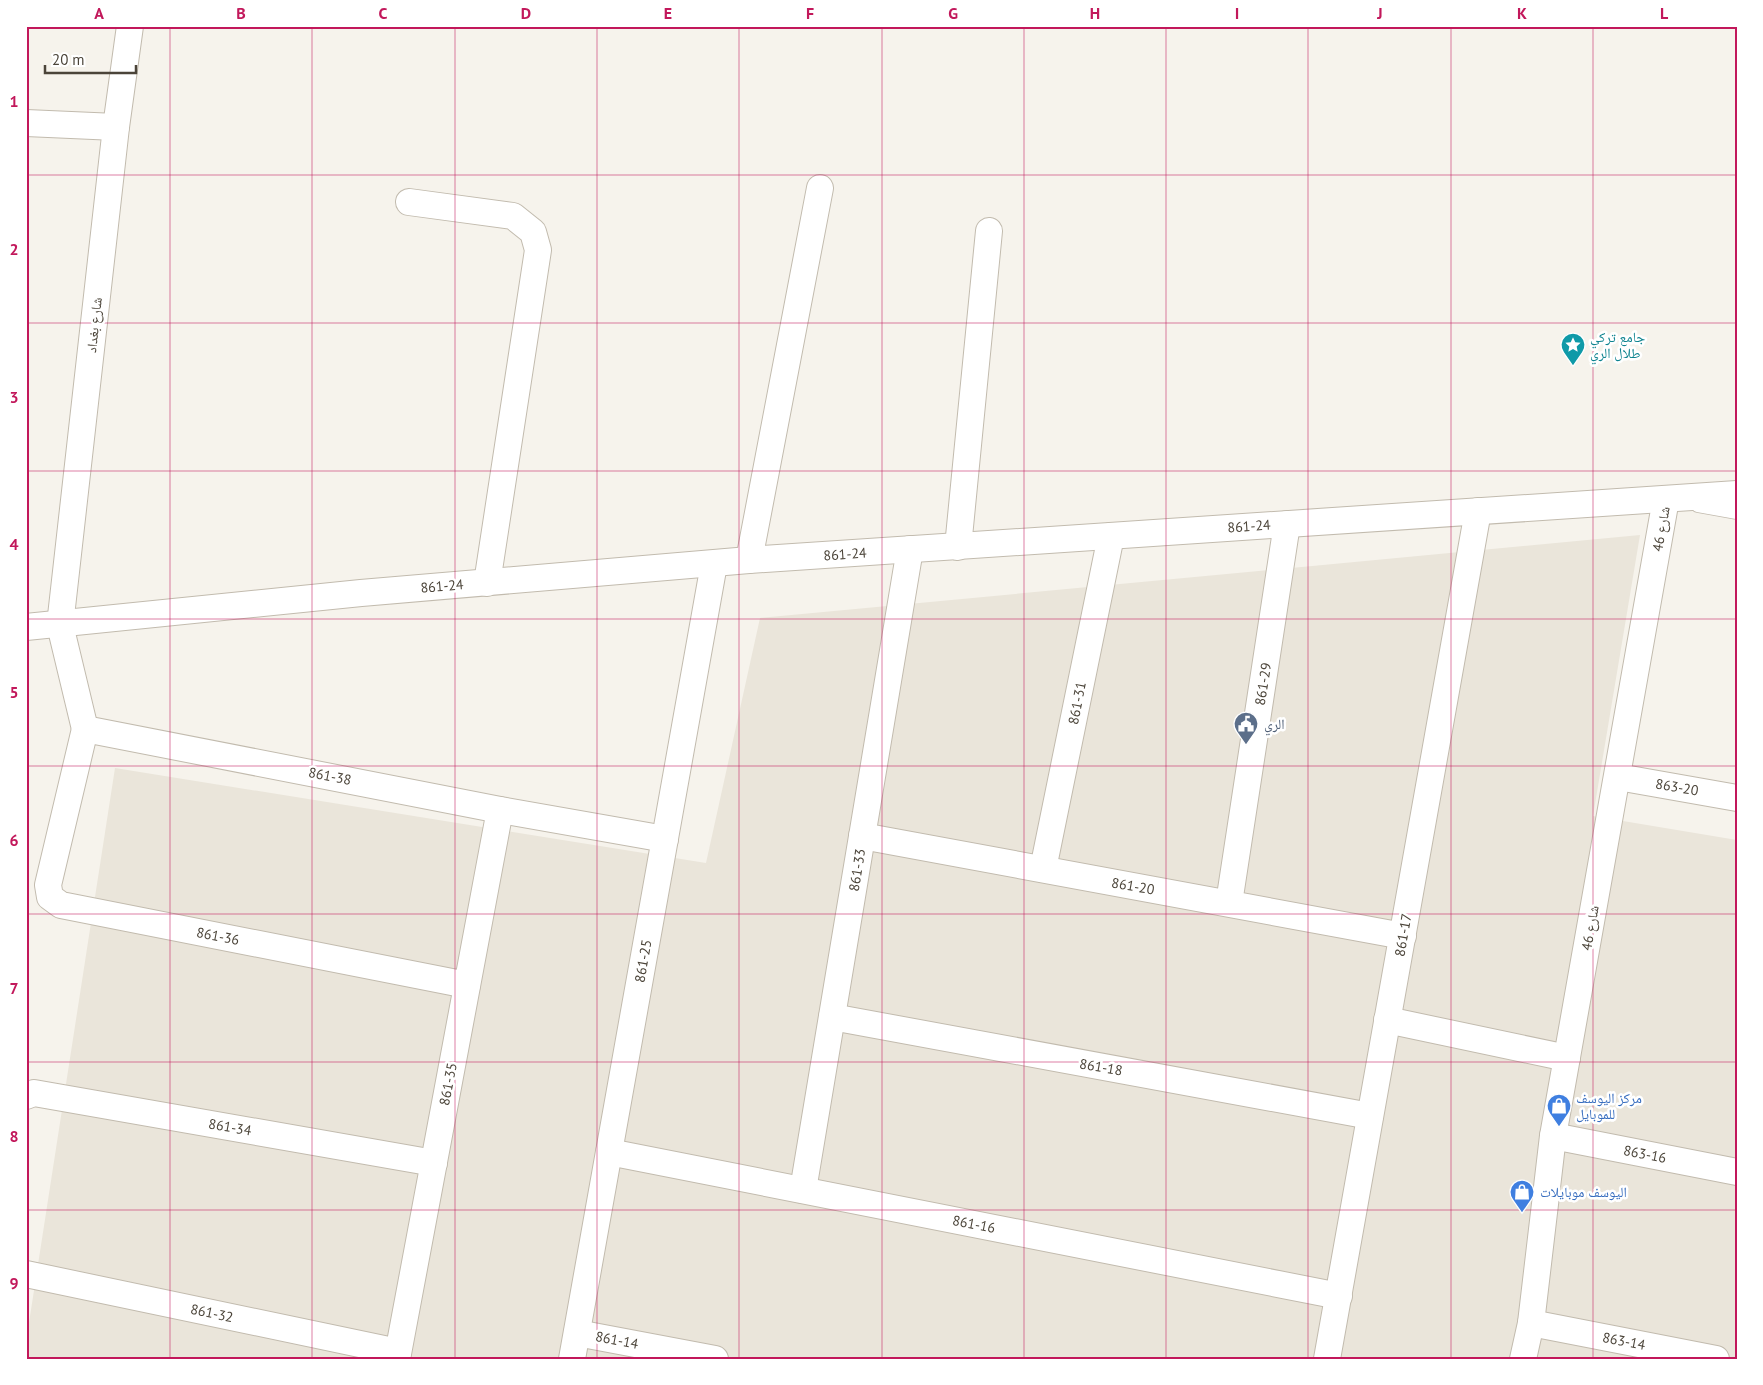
<svg xmlns="http://www.w3.org/2000/svg" width="1763" height="1385" viewBox="0 0 1763 1385" font-family="'PT Sans','Noto Naskh Arabic',sans-serif">
	<style>
		.residential { fill: #eae5da }
		.lines { fill: none; stroke-linecap: round; stroke-linejoin: round }
		.service-casing { stroke: #c2bbae; stroke-width: 16 }
		.minor-casing { stroke: #c2bbae; stroke-width: 28 }
		.service { stroke: #fff; stroke-width: 14 }
		.minor { stroke: #fff; stroke-width: 26 }
		.grid { fill: none; stroke: #c2185b; stroke-width: 1; stroke-opacity: 0.55 }
		.labels { text-anchor: middle; dominant-baseline: central; stroke-width: 5; stroke-linejoin: round; paint-order: stroke }
		.street-label { font-size: 14px; fill: #4b4439; stroke: #fff }
		.culture-label { font-size: 14px; fill: #0d838f; stroke: #fff; text-anchor: start }
		.service-label { font-size: 14px; fill: #4e5e75; stroke: #fff; text-anchor: start }
		.shop-label { font-size: 14px; fill: #366cbe; stroke: #fff; text-anchor: start }
		.neatline { fill: none; stroke: #c2185b; stroke-width: 2 }
		.grid-label { font-size: 16px; text-anchor: middle; font-weight: bold; fill: #c2185b }
	</style>
	<rect width="100%" height="100%" fill="#f6f3ec"/>
	<!-- residential -->
	<path class="residential" d="M1640 535 1593 816 1737 840V1359H26V1342L115 768 706 863 760 618Z"/>
	<g class="lines">
		<defs>
			<path id="service" d="M1698 505 1737 512"/>
			<g id="minor">
				<path d="M26 123 116 127"/>
				<path d="M409 202 513 216 533 232 538 250 487 583"/>
				<path d="M958 547 989 231"/>
				<path d="M749 560 820 188"/>
				<path d="M26 627 361 593 749 560 1737 494"/>
				<path d="M85 729 60 625 116 127 130 26"/>
				<path d="M1618 777 1737 798"/>
				<path d="M862 836 1403 936"/>
				<path d="M1043 869 1111 536"/>
				<path d="M1229 903 1287 524"/>
				<path d="M467 985 61 905 50 897 48 885 85 729 500 810 665 839"/>
				<path d="M832 1017 1370 1116"/>
				<path d="M1387 1020 1567 1058"/>
				<path d="M26 1096 34 1093 434 1163"/>
				<path d="M1553 1136 1737 1172"/>
				<path d="M609 1152 1339 1296"/>
				<path d="M803 1190 910 549"/>
				<path d="M26 1274 398 1352"/>
				<path d="M1531 1323 1716 1359"/>
				<path d="M577 1333 715 1359"/>
				<path d="M397 1359 500 810"/>
				<path d="M572 1359 714 564"/>
				<path d="M1327 1359 1478 511"/>
				<path d="M1523 1359 1531 1323 1553 1136 1666 499"/>
			</g>
		</defs>
		<!-- service casing -->
		<use href="#service" class="service-casing"/>
		<!-- minor casing -->
		<use href="#minor" class="minor-casing"/>
		<!-- service -->
		<use href="#service" class="service"/>
		<!-- minor -->
		<use href="#minor" class="minor"/>
	</g>
	<!-- grid -->
	<path class="grid" d="M170 26V1359M312 26V1359M455 26V1359M597 26V1359M739 26V1359M882 26V1359M1024 26V1359M1166 26V1359M1308 26V1359M1451 26V1359M1593 26V1359M26 175H1737M26 323H1737M26 471H1737M26 619H1737M26 766H1737M26 914H1737M26 1062H1737M26 1210H1737"/>
	<!-- icons -->
	<defs>
		<symbol id="sight-pin" viewBox="-11 -11 22 30"><path d="M0 17L-7.5 6A9.5 9.5 0 1 1 7.5 6Z" fill="#0f9aa8" stroke="#fff"/><path d="M0-6L1.8-2.2L6-1.7L2.9 1.2L3.7 5.4L0 3.3L-3.7 5.4L-2.9 1.2L-6-1.7L-1.8-2.2Z" fill="#fff"/></symbol>
		<symbol id="civic-pin" viewBox="-11 -11 22 30"><path d="M0 17L-7.5 6A9.5 9.5 0 1 1 7.5 6Z" fill="#5c6f8a" stroke="#fff"/><path d="M-.6-6.5H3V-4.5H.6V-3L4-1V1h2V6H-6V1h2V-1L-.6-3ZM-1.2 2.5V6h2.4V2.5Z" fill="#fff"/></symbol>
		<symbol id="shop-pin" viewBox="-11 -11 22 30"><path d="M0 17L-7.5 6A9.5 9.5 0 1 1 7.5 6Z" fill="#3f7fe0" stroke="#fff"/><path d="M-5-2.5h2.3a2.7 3.5 0 0 1 5.4 0H5L5.5 6h-11ZM-1.5-2.5h3a1.5 2.3 0 0 0-3 0Z" fill="#fff"/></symbol>
	</defs>
	<g fill-rule="evenodd">
		<use href="#sight-pin" x="1559" y="331" width="28" height="38"/>
		<use href="#civic-pin" x="1232" y="710" width="28" height="38"/>
		<use href="#shop-pin" x="1545" y="1092" width="28" height="38"/>
		<use href="#shop-pin" x="1508" y="1178" width="28" height="38"/>
	</g>
	<g class="labels">
		<!-- street labels -->
		<g class="street-label">
			<text transform="translate(94 325) rotate(-84)">شارع بغداد</text>
			<text transform="translate(1249 526) rotate(-4)">861-24</text>
			<text transform="translate(1661 529) rotate(-80)">شارع 46</text>
			<text transform="translate(845 554) rotate(-4)">861-24</text>
			<text transform="translate(442 586) rotate(-5)">861-24</text>
			<text transform="translate(1263 684) rotate(-81)">861-29</text>
			<text transform="translate(1077 703) rotate(-79)">861-31</text>
			<text transform="translate(330 776) rotate(11)">861-38</text>
			<text transform="translate(1677 787) rotate(10)">863-20</text>
			<text transform="translate(857 870) rotate(-81)">861-33</text>
			<text transform="translate(1133 886) rotate(10)">861-20</text>
			<text transform="translate(1590 928) rotate(-80)">شارع 46</text>
			<text transform="translate(1403 935) rotate(-80)">861-17</text>
			<text transform="translate(218 936) rotate(11)">861-36</text>
			<text transform="translate(643 961) rotate(-80)">861-25</text>
			<text transform="translate(1101 1067) rotate(10)">861-18</text>
			<text transform="translate(448 1084) rotate(-79)">861-35</text>
			<text transform="translate(230 1127) rotate(10)">861-34</text>
			<text transform="translate(1645 1154) rotate(11)">863-16</text>
			<text transform="translate(974 1224) rotate(11)">861-16</text>
			<text transform="translate(212 1313) rotate(12)">861-32</text>
			<text transform="translate(617 1340) rotate(11)">861-14</text>
			<text transform="translate(1624 1341) rotate(11)">863-14</text>
		</g>
		<!-- culture labels -->
		<g class="culture-label">
			<text x="1590" y="337">جامع تركي<tspan x="1590" dy="16">طلال الري</tspan></text>
		</g>
		<!-- service labels -->
		<g class="service-label">
			<text x="1264" y="724">الري</text>
		</g>
		<!-- shop labels -->
		<g class="shop-label">
			<text x="1576" y="1098">مركز اليوسف<tspan x="1576" dy="16">للموبايل</tspan></text>
			<text x="1540" y="1192">اليوسف موبايلات</text>
		</g>
	</g>
	<!-- border -->
	<rect width="1763" height="1385" fill="none" stroke="#ffffff" stroke-width="55"/>
	<!-- scale -->
	<path d="M45 65v8h91v-8" fill="none" stroke="#4b4439" stroke-width="2.5"/>
	<text x="52" y="65" font-size="15" fill="#4b4439" stroke="#ffffff" stroke-width="4" paint-order="stroke">20 m</text>
	<rect x="28" y="28" width="1708" height="1330" class="neatline"/>
	<g class="grid-label">
		<text x="99" y="19">A</text>
		<text x="241" y="19">B</text>
		<text x="383" y="19">C</text>
		<text x="526" y="19">D</text>
		<text x="668" y="19">E</text>
		<text x="810" y="19">F</text>
		<text x="953" y="19">G</text>
		<text x="1095" y="19">H</text>
		<text x="1237" y="19">I</text>
		<text x="1380" y="19">J</text>
		<text x="1522" y="19">K</text>
		<text x="1664" y="19">L</text>
		<text x="14" y="107">1</text>
		<text x="14" y="255">2</text>
		<text x="14" y="403">3</text>
		<text x="14" y="550">4</text>
		<text x="14" y="698">5</text>
		<text x="14" y="846">6</text>
		<text x="14" y="994">7</text>
		<text x="14" y="1142">8</text>
		<text x="14" y="1289">9</text>
	</g>
</svg>
